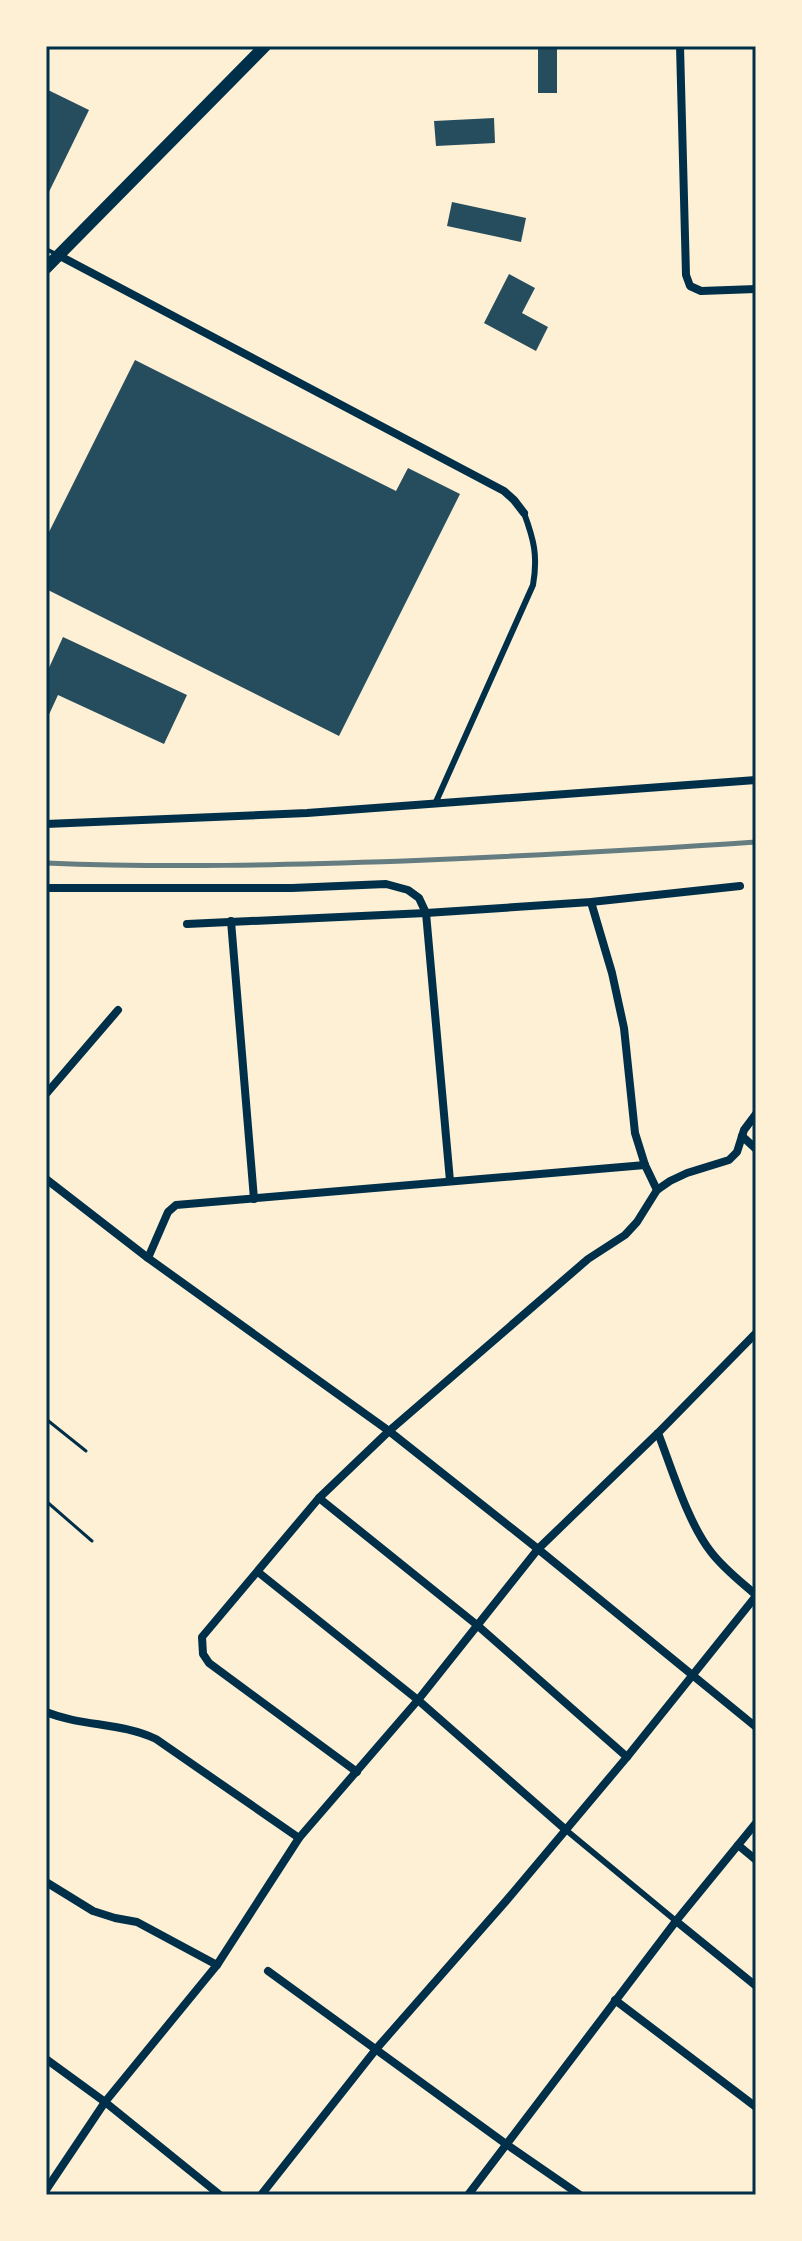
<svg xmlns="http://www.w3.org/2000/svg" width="802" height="2241" viewBox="0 0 802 2241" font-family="'IBM Plex Serif',serif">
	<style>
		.building { fill: #264d5e }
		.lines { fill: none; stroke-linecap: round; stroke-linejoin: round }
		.path { stroke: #003049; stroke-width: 3 }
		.service { stroke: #003049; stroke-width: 4 }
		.pedestrian { stroke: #003049; stroke-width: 6 }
		.minor { stroke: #003049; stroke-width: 8 }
		.secondary { stroke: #003049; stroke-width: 12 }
		.rail { stroke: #657d81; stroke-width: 5 }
		.neatline { fill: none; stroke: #003049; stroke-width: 3 }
	</style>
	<rect width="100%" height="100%" fill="#fdf0d5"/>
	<!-- building -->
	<g class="building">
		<rect x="538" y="47" width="19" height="46"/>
		<path d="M46 89 89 110 46 198Z"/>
		<path d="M494 118 495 143 436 146 434 121Z"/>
		<path d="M452 202 526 218 521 242 447 226Z"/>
		<path d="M509 274 535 288 522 313 548 327 536 351 484 323Z"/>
		<path d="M135 360 396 491 408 468 460 494 339 736 46 589V538Z"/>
		<path d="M63 637 187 695 164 744 58 695 46 721V670H48Z"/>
	</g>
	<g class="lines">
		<!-- path -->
		<g class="path">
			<path d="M46 1419 86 1451"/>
			<path d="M46 1501 92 1541"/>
		</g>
		<!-- service -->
		<path class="service" d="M46 249 56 254"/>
		<!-- pedestrian -->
		<g class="pedestrian">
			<path d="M435 804 533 585C538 556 534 540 524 513"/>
			<path d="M566 1830 676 1921"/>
		</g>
		<!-- minor -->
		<g class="minor">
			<path d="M680 46 686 275 690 286 701 291 756 289"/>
			<path d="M58 255 504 491 514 500 524 513"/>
			<path d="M46 824 307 813 756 780"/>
			<path d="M46 888H292L386 884 408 890 419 898 426 913 450 1181"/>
			<path d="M591 902 612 973 624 1028 635 1133 645 1165 657 1190"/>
			<path d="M231 921 254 1199"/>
			<path d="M187 924 426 913 591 902 740 886"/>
			<path d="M46 1094 118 1010"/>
			<path d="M742 1136 756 1149"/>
			<path d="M46 1179 148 1258 389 1431 538 1549 756 1727"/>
			<path d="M148 1258 168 1212 176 1205 645 1165"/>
			<path d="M658 1433C672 1469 688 1523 711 1552 724 1569 740 1581 756 1595"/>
			<path d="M319 1498 477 1625 627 1757"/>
			<path d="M258 1572 418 1700 566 1830"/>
			<path d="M46 1712C83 1727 120 1722 156 1739L299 1838"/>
			<path d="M357 1772 209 1663 203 1654 202 1637 319 1498 389 1431 588 1259 625 1235 637 1222 657 1190 670 1181 687 1173 729 1160 737 1152 744 1130 756 1114"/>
			<path d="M738 1845 756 1860"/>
			<path d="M46 1882 93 1911 115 1918 137 1922 217 1965"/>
			<path d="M676 1921 756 1986"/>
			<path d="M268 1971 506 2144 580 2195"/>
			<path d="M615 2000 756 2107"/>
			<path d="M46 2059 105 2102 220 2195"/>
			<path d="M46 2190 105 2102 217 1965 299 1838 418 1700 538 1549 658 1433 756 1333"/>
			<path d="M261 2195 377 2048 506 1901 627 1757 756 1596"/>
			<path d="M468 2195 676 1921 756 1823"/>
		</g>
		<!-- secondary -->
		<path class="secondary" d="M46 268 265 46"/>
		<!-- rail -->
		<path class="rail" d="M46 863C166 868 285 865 404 861 522 856 639 850 756 842"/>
	</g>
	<!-- border -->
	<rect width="802" height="2241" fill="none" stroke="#fdf0d5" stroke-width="96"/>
	<rect x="48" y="48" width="706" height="2145" class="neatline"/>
</svg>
